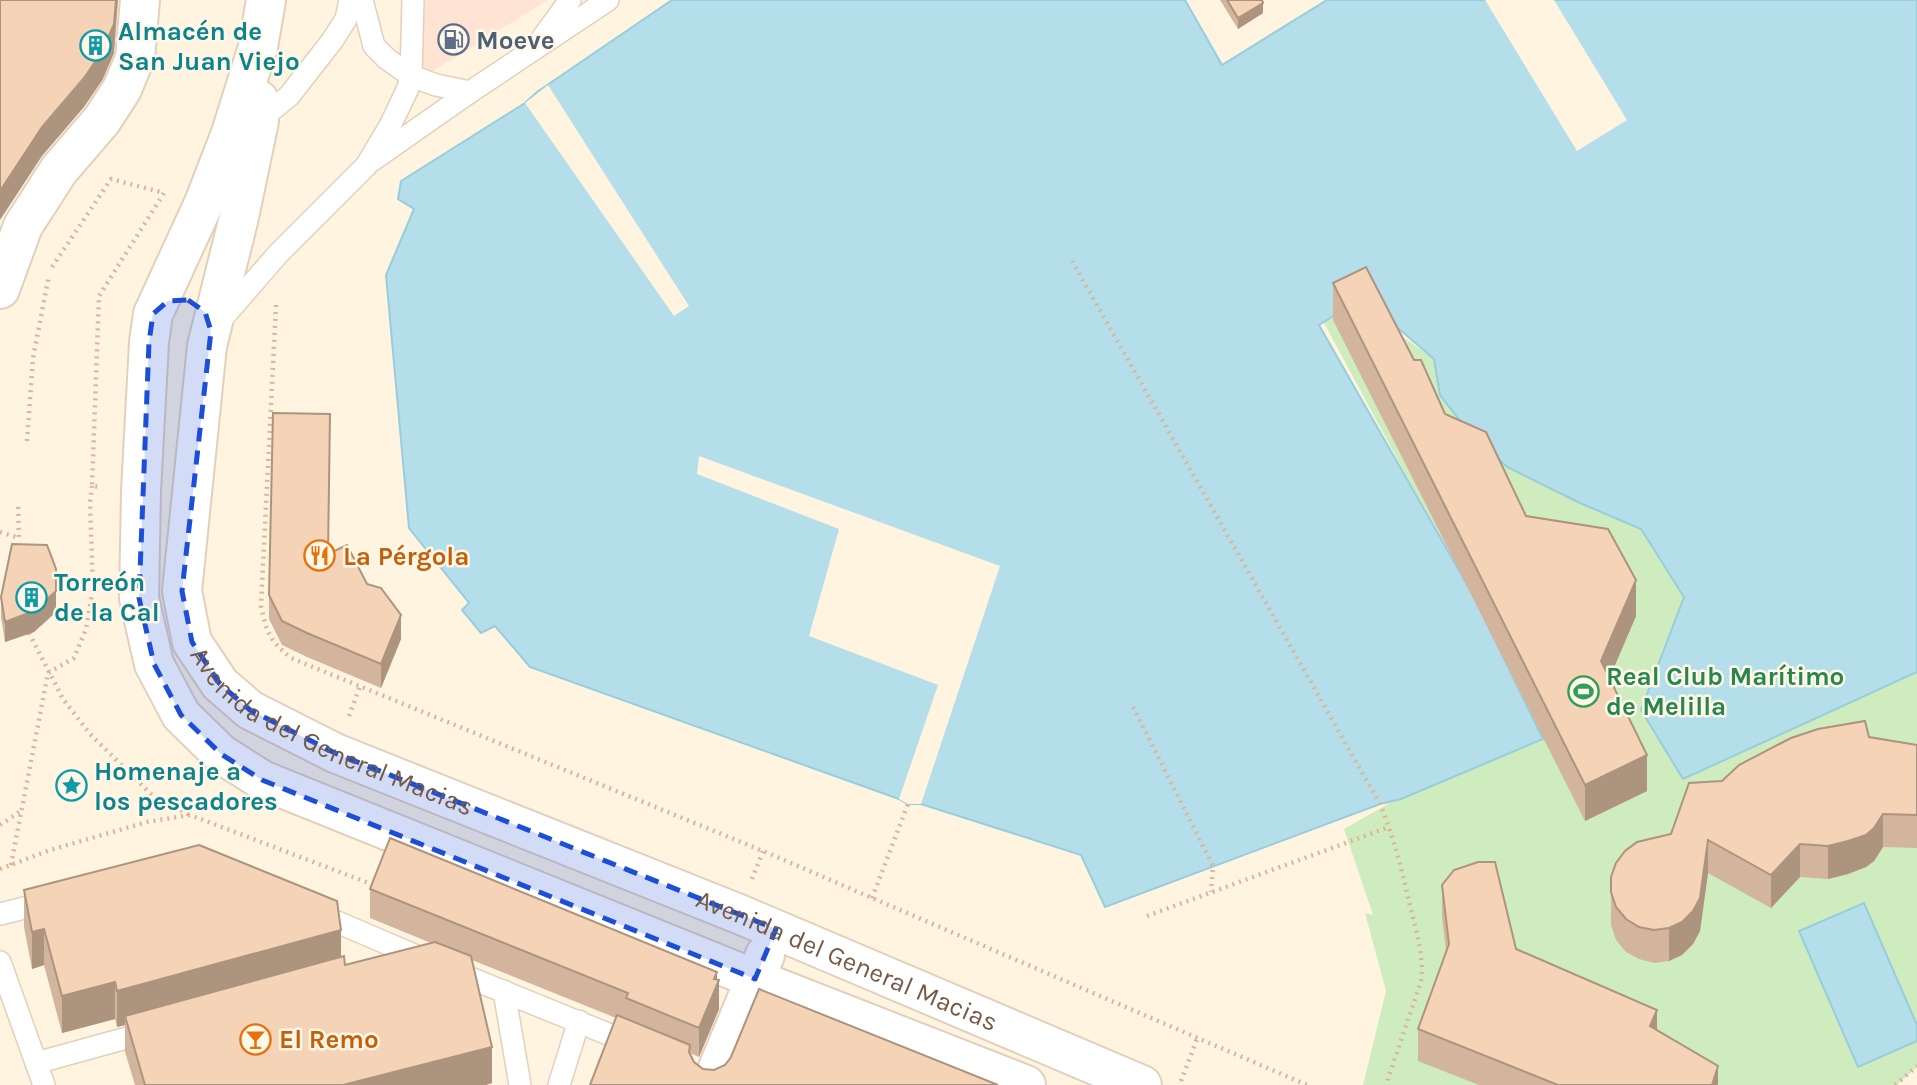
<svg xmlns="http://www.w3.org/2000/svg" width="1917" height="1085" viewBox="0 0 1917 1085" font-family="Karla,sans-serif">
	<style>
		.commercial { fill: #ffe3d3 }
		.green { fill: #ceecbe }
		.water { fill: #b4dee9; stroke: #99cddb; stroke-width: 2 }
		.pier { fill: #fef4e0 }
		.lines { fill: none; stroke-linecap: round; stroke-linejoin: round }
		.service-casing { stroke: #e3d0bc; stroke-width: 24 }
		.minor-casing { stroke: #e3d0bc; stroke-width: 42 }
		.path { stroke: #dab699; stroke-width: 4.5; stroke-dasharray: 2 5; stroke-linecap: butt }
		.service { stroke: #fff; stroke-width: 21 }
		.minor { stroke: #fff; stroke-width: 38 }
		.wall { fill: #d3b59d }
		.shaded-wall { fill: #ac947f }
		.building { fill: #f5d3b6; stroke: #ac947f; stroke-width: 2 }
		.marked { fill: #1d4ed8; fill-opacity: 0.2; stroke: #1d4ed8; stroke-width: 5; stroke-dasharray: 14 9; stroke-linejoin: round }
		.labels { text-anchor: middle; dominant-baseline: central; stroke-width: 5; stroke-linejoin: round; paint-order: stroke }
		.culture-label { font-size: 26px; font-weight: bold; fill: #0d838f; stroke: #fff7e8; text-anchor: start }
		.service-label { font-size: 26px; font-weight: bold; fill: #4e5e75; stroke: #fff7e8; text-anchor: start }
		.food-label { font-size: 26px; font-weight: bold; fill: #c56008; stroke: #fff7e8; text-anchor: start }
		.leisure-label { font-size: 26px; font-weight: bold; fill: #27864d; stroke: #fff7e8; text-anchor: start }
		.street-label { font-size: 26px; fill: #765a46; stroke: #fff7e8 }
	</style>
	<rect width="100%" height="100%" fill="#fef4e0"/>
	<!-- commercial -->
	<path class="commercial" d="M425 0H548L420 79Z"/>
	<!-- green -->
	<path class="green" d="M1367 295 1379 320 1434 359 1440 395 1465 427 1507 467 1641 529 1684 597 1641 710 1683 778 1917 672V1067L1897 1085H1363L1386 991 1365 913 1373 915 1344 829 1395 800 1542 739 1436 531 1323 321Z"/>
	<!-- water -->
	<g class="water">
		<path d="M672 0H1185L1222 65 1327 0H1917V672L1683 779 1641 710 1684 597 1641 529 1580 503 1507 467 1465 427 1440 395 1434 359 1399 329 1379 320 1367 295 1319 325 1473 595 1543 739 1401 799 1380 804 1105 907 1081 855 921 804H908L899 799 530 667 495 626 481 633 462 610 469 603 409 528 386 275 414 209 398 199 401 181 525 103 537 92Z"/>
		<path d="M1864 903 1917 1025V1041L1858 1067 1799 931Z"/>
	</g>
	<!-- pier -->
	<g class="pier">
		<path d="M1485 0H1554L1627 120 1577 151Z"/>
		<path d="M548 85 689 306 674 316 525 103Z"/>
		<path d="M699 456 1000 566 921 804H908L899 799 938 685 809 636 839 529 697 474Z"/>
	</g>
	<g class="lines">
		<defs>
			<g id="service">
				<path d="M362 0 374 46 387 59 411 76 436 85 470 92"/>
				<path d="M543 37 570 0"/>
				<path d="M258 121 289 96 332 41 346 19 350 0"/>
				<path d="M373 160 470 92 608 0"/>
				<path d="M219 322 278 254 366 166 390 126 408 88 411 76 413 0"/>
				<path d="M316 913 421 958 635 1045"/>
				<path d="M0 914 52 901"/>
				<path d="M0 962 44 1085"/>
				<path d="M504 991 520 1085"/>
				<path d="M36 1063 152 1031"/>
				<path d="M559 1085 579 1021"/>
			</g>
			<g id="minor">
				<path d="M266 0 258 47 231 133 204 203 153 314 149 342 141 491 139 598 154 664 181 715 221 754 262 780 755 979 1026 1085"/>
				<path id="s1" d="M259 100V121L239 217 207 346 182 591 192 642 220 684 250 710 335 753 739 914 1142 1085"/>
				<path d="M0 289 23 226 59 170 102 120 122 89 135 58 140 0"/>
				<path d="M711 1085 765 955"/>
			</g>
		</defs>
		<!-- service casing -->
		<use href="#service" class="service-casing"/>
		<!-- minor casing -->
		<use href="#minor" class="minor-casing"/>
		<!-- path -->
		<g class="path">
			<path d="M1072 261 1380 804C1394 838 1403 874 1411 910 1417 934 1424 956 1421 981L1386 1085"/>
			<path d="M52 267 111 179 164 193 99 296 92 486 101 487"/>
			<path d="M276 305 261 606C267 633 269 640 291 658L763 851 1307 1085"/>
			<path d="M27 441 33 358 49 275"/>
			<path d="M0 532 19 538 18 502"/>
			<path d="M29 633 63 699 90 734 153 796 190 815"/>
			<path d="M1133 707 1213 866 1211 892"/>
			<path d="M349 716 360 686"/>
			<path d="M0 825 21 811"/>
			<path d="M11 865 48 673 74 658 86 629 93 589 90 502 92 486"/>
			<path d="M0 869 50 850 147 822 190 815 374 885"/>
			<path d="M752 879 763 851"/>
			<path d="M872 898 908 804"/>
			<path d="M1147 916 1389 827"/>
			<path d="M1181 1081 1197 1039"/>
			<path d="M1895 1085 1917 1066"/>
		</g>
		<!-- service -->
		<use href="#service" class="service"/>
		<!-- minor -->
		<use href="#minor" class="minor"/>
	</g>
	<!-- wall -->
	<g class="wall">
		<path d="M1220 0H1262L1263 13 1238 29Z"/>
		<path d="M1333 283 1414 360 1445 414 1526 516 1636 616 1609 678 1647 791 1585 821 1333 320Z"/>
		<path d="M329 554 367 584 401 639 381 688 307 657 282 645 269 619V595Z"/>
		<path d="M1 597 56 612 34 632 5 642 1 617Z"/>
		<path d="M1869 737 1917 745V848L1883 847 1874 861 1866 867 1848 874 1828 879 1800 877 1771 908 1708 873 1700 931 1693 944 1682 955 1669 961 1654 963 1639 959 1626 952 1616 940 1611 925V877L1671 834 1722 781Z"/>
		<path d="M1442 885 1516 949 1657 1030 1718 1085H1479L1418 1061V1029L1446 951 1442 916Z"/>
		<path d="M370 889 717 980 719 1009 699 1057 690 1053 694 1062 703 1069 998 1085H590L616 1018 472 960 492 1083 486 1085H135L125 1052V1025L117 1027 115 1019 62 1033 44 965 32 969 24 927V890L341 957 345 965 431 943 370 918Z"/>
	</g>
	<!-- shaded-wall -->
	<g class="shaded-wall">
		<path d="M116 0H118L114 53 103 79 84 107 42 156 0 220V191Z"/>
		<path d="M1263 3V13L1238 29V18Z"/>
		<path d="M1636 580V616L1601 698V661Z"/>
		<path d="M56 591V612L34 632 5 642V622Z"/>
		<path d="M401 615V639L381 688V664Z"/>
		<path d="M1647 755V791L1585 821V785Z"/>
		<path d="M1883 814V847L1874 861 1866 867 1848 874 1828 879V846Z"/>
		<path d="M1708 840V873L1700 931 1693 944 1682 955 1669 961V928Z"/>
		<path d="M1800 844V877L1771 908V875Z"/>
		<path d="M44 929V965L32 969V932Z"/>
		<path d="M341 930V966L125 1016V1025L117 1027V991Z"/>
		<path d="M717 972V984L719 980V1009L699 1057V1028Z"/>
		<path d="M115 982V1019L62 1033V996Z"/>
		<path d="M1657 1010V1041L1650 1026Z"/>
		<path d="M492 1047V1083L486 1085H343Z"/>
		<path d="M1718 1066V1085H1712Z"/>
	</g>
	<!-- building -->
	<g class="building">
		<path d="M0 0H116L114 24 103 50 84 78 42 127 0 191Z"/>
		<path d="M1227 0H1262L1263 3 1238 18Z"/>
		<path d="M1366 267 1414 360H1421L1445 414 1486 432 1526 516 1608 529 1636 580 1601 661 1647 755 1585 785 1333 283Z"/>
		<path d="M273 413 330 414 328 554 347 545 367 584 381 588 401 615 381 664 307 633 282 621 269 595Z"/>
		<path d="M12 544 47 545 56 569V591L34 611 5 622 1 597Z"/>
		<path d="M1865 721 1869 737 1917 745V815L1883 814 1874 828 1866 835 1848 841 1828 846 1800 844 1771 875 1708 840 1700 898 1693 911 1682 922 1669 928 1654 930 1639 927 1626 919 1616 907 1611 892V877L1616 863 1625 851 1637 842 1671 834 1689 783 1722 781 1739 765 1791 738 1818 729Z"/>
		<path d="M390 838 717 972 714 979 719 980 699 1028 626 998 628 993 370 889Z"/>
		<path d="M199 845 337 901 341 930 117 991 115 982 62 996 44 929 32 932 24 890Z"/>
		<path d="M1478 862H1495L1516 949 1657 1010 1650 1026 1718 1066 1712 1085H1558L1418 1029 1449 944 1442 885 1454 870Z"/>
		<path d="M435 942 471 956 492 1047 343 1085H145L125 1016 344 956 345 965Z"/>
		<path d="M759 989 998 1085H590L617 1015 690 1045 689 1052 694 1062 703 1069 714 1070 725 1065 731 1057Z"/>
	</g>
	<!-- marked area -->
	<path class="marked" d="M188 300 205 312 211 331 182 591 192 642 220 684 250 710 335 753 776 929 755 979 262 780 221 754 181 715 154 664 139 598 149 342 153 314 168 301Z"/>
	<!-- icons -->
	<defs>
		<symbol id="fuel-ring" viewBox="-11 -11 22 22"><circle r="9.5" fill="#fff7e8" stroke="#5c6f8a" stroke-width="1.5"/><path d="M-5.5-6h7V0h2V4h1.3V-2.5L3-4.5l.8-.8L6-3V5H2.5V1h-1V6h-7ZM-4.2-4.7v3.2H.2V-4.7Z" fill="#5c6f8a"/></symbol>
		<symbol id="building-ring" viewBox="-11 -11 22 22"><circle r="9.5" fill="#fff7e8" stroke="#0f9aa8" stroke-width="1.5"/><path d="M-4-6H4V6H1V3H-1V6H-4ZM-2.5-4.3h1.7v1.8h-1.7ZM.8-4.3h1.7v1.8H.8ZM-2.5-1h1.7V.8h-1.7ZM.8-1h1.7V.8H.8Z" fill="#0f9aa8"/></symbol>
		<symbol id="restaurant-ring" viewBox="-11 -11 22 22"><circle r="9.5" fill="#fff7e8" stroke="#e8710a" stroke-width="1.5"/><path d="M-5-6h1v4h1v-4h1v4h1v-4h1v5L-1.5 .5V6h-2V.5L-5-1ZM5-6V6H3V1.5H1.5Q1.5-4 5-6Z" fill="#e8710a"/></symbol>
		<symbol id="stadium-ring" viewBox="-11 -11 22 22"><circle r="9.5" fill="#fff7e8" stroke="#2e9e5b" stroke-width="1.5"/><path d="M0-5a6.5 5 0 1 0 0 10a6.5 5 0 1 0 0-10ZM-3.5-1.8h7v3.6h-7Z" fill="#2e9e5b"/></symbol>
		<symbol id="sight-ring" viewBox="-11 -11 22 22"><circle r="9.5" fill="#fff7e8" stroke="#0f9aa8" stroke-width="1.5"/><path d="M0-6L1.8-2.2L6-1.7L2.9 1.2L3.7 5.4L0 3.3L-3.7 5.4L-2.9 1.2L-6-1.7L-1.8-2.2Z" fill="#0f9aa8"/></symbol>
		<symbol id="bar-ring" viewBox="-11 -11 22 22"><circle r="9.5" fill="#fff7e8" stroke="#e8710a" stroke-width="1.5"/><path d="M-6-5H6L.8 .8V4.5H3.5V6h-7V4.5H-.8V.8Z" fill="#e8710a"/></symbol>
	</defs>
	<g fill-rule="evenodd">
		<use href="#fuel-ring" x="436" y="22" width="35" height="35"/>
		<use href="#building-ring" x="78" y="28" width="35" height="35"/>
		<use href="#restaurant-ring" x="302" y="538" width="35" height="35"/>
		<use href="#building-ring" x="14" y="580" width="35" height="35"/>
		<use href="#stadium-ring" x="1566" y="674" width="35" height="35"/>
		<use href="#sight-ring" x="54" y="768" width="35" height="35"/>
		<use href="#bar-ring" x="238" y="1022" width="35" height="35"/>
	</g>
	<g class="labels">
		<!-- culture labels -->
		<g class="culture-label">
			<text x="118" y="31">Almacén de<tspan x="118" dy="30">San Juan Viejo</tspan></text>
			<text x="54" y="582">Torreón<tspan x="54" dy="30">de la Cal</tspan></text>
			<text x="94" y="771">Homenaje a<tspan x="94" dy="30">los pescadores</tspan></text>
		</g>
		<!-- service labels -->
		<g class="service-label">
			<text x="476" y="40">Moeve</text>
		</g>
		<!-- food labels -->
		<g class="food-label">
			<text x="343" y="556">La Pérgola</text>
			<text x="279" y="1039">El Remo</text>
		</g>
		<!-- leisure labels -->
		<g class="leisure-label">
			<text x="1606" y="676">Real Club Marítimo<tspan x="1606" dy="30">de Melilla</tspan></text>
		</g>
		<!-- street labels -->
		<g class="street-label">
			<text stroke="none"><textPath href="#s1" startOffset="721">Avenida del General Macias</textPath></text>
			<text stroke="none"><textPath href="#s1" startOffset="1288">Avenida del General Macias</textPath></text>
		</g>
	</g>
</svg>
